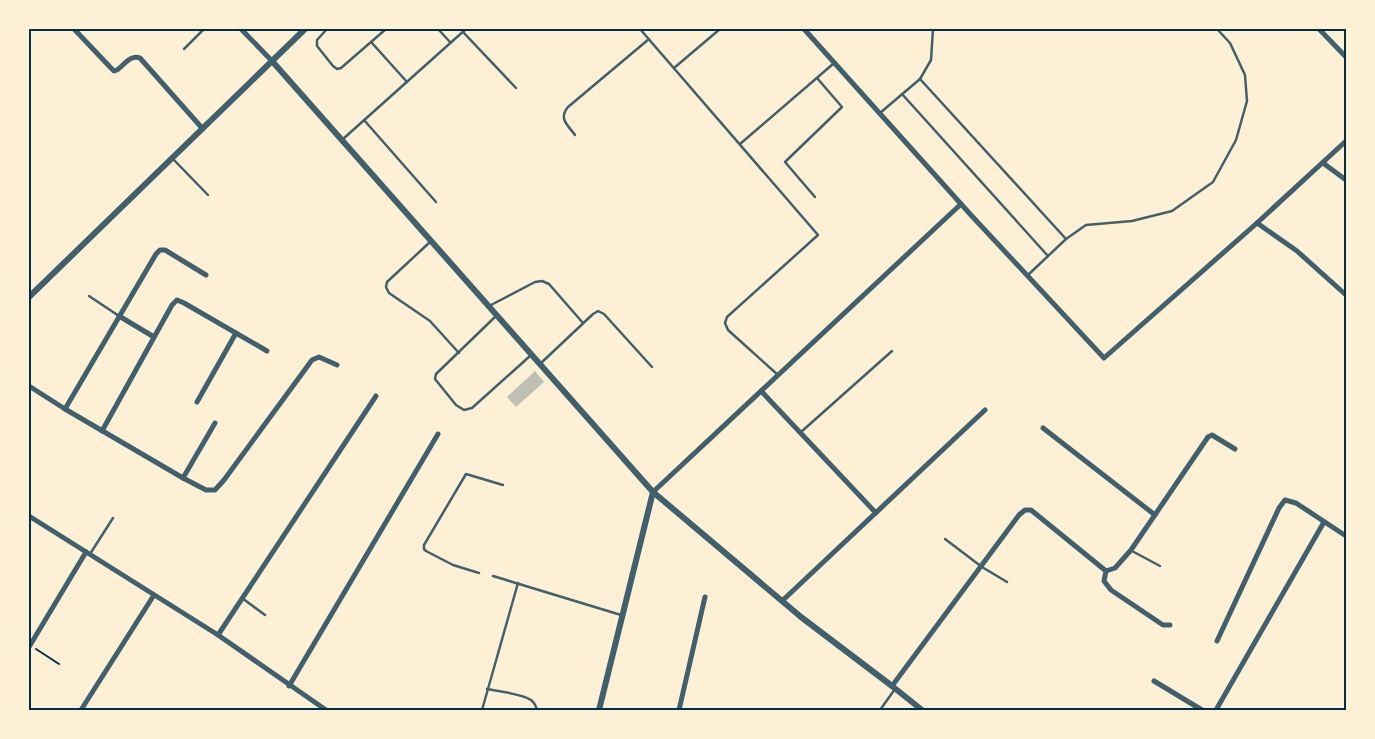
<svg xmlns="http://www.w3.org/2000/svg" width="1375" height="739" viewBox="0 0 1375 739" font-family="Roboto,sans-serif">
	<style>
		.building { fill: #bec0b2 }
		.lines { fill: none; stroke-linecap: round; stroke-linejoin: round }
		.path { stroke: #003049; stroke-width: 2 }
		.service { stroke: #3f606c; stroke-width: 2.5 }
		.minor { stroke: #3f606c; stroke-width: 5 }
		.tertiary { stroke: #3f606c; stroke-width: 6 }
		.neatline { fill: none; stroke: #003049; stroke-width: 2 }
	</style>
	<rect width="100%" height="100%" fill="#fdf0d5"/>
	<!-- building -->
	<path class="building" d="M535 371 544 382 516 407 507 397Z"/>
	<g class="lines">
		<!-- path -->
		<path class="path" d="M36 649 59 664"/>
		<!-- service -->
		<g class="service">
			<path d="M327 29 317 40V46L333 66 337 69 341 68 386 29"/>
			<path d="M438 29 450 42"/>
			<path d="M640 29 818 235 727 317 725 323 728 330 778 375"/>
			<path d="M463 32 516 88"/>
			<path d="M372 43 407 82"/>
			<path d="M184 49 204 29"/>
			<path d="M674 68 720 29"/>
			<path d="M920 79 1066 239"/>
			<path d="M902 94 1048 256"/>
			<path d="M880 113 920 79 931 60 933 29"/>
			<path d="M364 120 436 202"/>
			<path d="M575 135C568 125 558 119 568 107L649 39"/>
			<path d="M343 139 466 29"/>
			<path d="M740 144 833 64"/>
			<path d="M173 159 208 195"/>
			<path d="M815 197 785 162 842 107 817 78"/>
			<path d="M430 242 387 282 386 287 389 293 430 321 459 353"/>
			<path d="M1028 275 1066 239 1086 225 1132 221 1172 211 1213 182 1236 140 1247 101 1245 75 1230 43 1217 29"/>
			<path d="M89 296 119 316"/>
			<path d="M489 306 535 282 542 281 549 284 583 323"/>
			<path d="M496 316 436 374 435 379 456 405 464 410 472 408 530 356"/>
			<path d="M540 364 593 314 598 311 604 314 652 367"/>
			<path d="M801 432 892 351"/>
			<path d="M945 539 982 567 1007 582"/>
			<path d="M1132 551 1160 566"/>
			<path d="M90 554 113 518"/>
			<path d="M479 573 453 565 426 551 424 549V545L466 474 503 485"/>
			<path d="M493 576 621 615"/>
			<path d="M242 598 265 615"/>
			<path d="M487 689C498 691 523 694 531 700 535 703 536 706 537 710"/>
			<path d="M482 710 518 583"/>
			<path d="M880 710 895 689"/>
		</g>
		<!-- minor -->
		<g class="minor">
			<path d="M74 29 111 68 114 71 117 70C124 65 131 54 140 58L202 128"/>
			<path d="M241 29 272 61"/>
			<path d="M804 29 970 214 1104 358 1257 223 1346 141"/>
			<path d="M1319 29 1346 57"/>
			<path d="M1323 163 1346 180"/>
			<path d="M1257 223 1297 251 1346 295"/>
			<path d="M119 316 154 337"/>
			<path d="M29 386 65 409 183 478 206 490H215L224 480 312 360 319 357 337 365"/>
			<path d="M761 391 876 513"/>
			<path d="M197 402 236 333"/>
			<path d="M65 409 156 254 160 250H165L206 275"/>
			<path d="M1043 428 1155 515"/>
			<path d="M102 431 172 305 177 300 184 303 267 351"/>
			<path d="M183 478 215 423"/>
			<path d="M653 492 961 204"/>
			<path d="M29 516 218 635 326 710"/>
			<path d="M1106 571 1104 581 1111 590 1163 625H1170"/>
			<path d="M782 601 985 410"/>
			<path d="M218 635 376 396"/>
			<path d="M1217 641 1279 508 1285 500 1296 503 1346 536"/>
			<path d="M29 647 86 552"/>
			<path d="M1154 681 1202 710"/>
			<path d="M289 686 438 434"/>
			<path d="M892 686 1019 515 1025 510H1031L1106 571 1115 568 1131 550 1208 437 1212 435 1235 449"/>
			<path d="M81 710 154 595"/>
			<path d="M679 710 705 597"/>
			<path d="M1216 710 1324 522"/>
		</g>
		<!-- tertiary -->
		<g class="tertiary">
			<path d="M272 61 653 492 801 617 892 686 922 710"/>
			<path d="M29 297 305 29"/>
			<path d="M599 710 653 492"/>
		</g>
	</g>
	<!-- border -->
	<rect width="1375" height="739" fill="none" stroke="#fdf0d5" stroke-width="60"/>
	<rect x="30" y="30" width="1315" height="679" class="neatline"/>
</svg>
